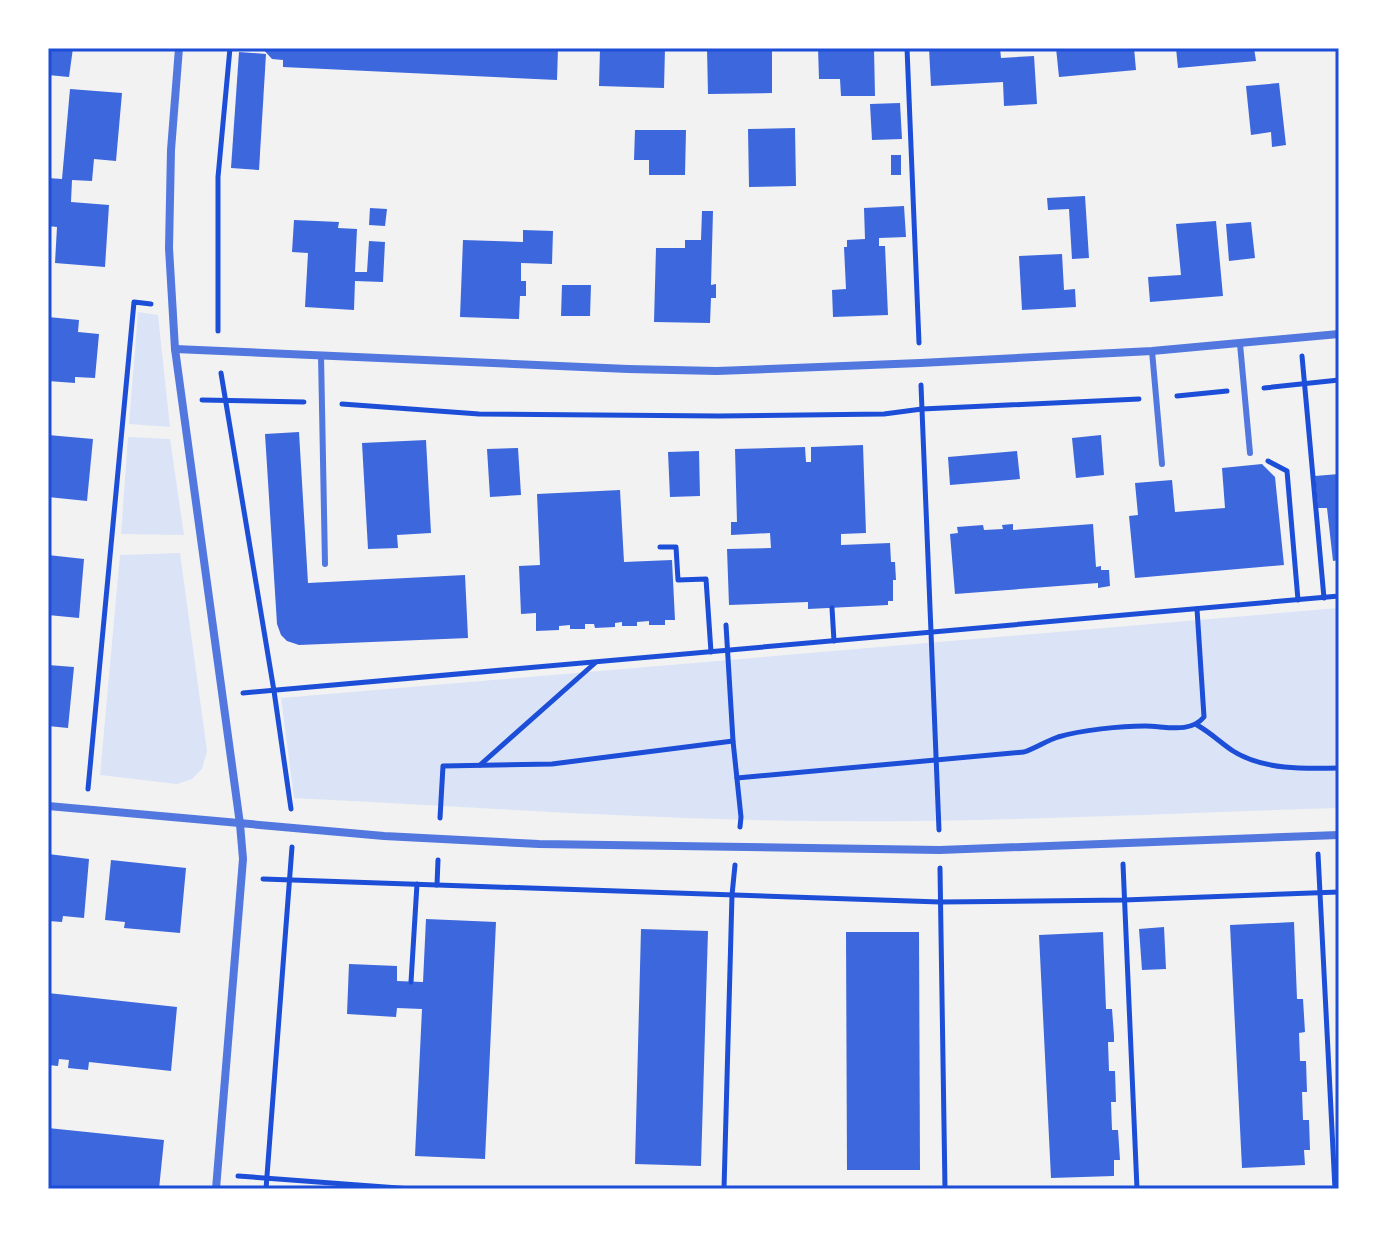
<svg xmlns="http://www.w3.org/2000/svg" width="1387" height="1237" viewBox="0 0 1387 1237" font-family="Ubuntu,sans-serif">
	<style>
		.green { fill: #dbe4f7 }
		.building { fill: #3d67dc }
		.lines { fill: none; stroke-linecap: round; stroke-linejoin: round }
		.path { stroke: #1d4ed8; stroke-width: 5 }
		.service { stroke: #5277de; stroke-width: 6 }
		.minor { stroke: #5277de; stroke-width: 8 }
		.neatline { fill: none; stroke: #1d4ed8; stroke-width: 3 }
	</style>
	<rect width="100%" height="100%" fill="#f2f2f2"/>
	<!-- green -->
	<g class="green">
		<path d="M138 312 158 315 170 427 129 424Z"/>
		<path d="M128 437 170 439 184 535 121 534Z"/>
		<path d="M180 553 207 751 202 769 192 779 177 784 100 775 120 555Z"/>
		<path d="M1339 608V808C1144 814 948 825 753 820 600 816 447 806 294 798L281 698Z"/>
	</g>
	<!-- building -->
	<g class="building">
		<path d="M48 48H73L69 77 48 75Z"/>
		<path d="M262 48H558L557 80 283 67V60L272 59Z"/>
		<path d="M600 48H665L664 88 599 86Z"/>
		<path d="M707 48H772V93L708 94Z"/>
		<path d="M818 48H874L875 96H841L840 79H819Z"/>
		<path d="M929 48H1000L1001 58 1034 56 1037 104 1004 106 1003 82 931 86Z"/>
		<path d="M1056 48H1134L1136 70 1059 77Z"/>
		<path d="M1176 48H1254L1256 61 1178 68Z"/>
		<path d="M239 52 266 54 259 170 231 168Z"/>
		<path d="M1279 83 1286 145 1272 147 1271 132 1251 135 1246 86Z"/>
		<path d="M70 89 122 93 116 161 94 159 92 181 72 180 71 202 109 205 105 267 55 263 57 227 48 226V178L62 179Z"/>
		<path d="M900 103 902 139 872 140 870 104Z"/>
		<path d="M795 128 796 186 749 187 748 129Z"/>
		<path d="M635 130H686L685 175H649V160H634Z"/>
		<rect x="891" y="155" width="10" height="20"/>
		<path d="M1085 196 1089 258 1072 259 1069 209 1048 210 1047 198Z"/>
		<path d="M904 206 906 237 879 238V246H885L888 315 833 317 832 290 846 289 844 247H847V240L865 239 864 208Z"/>
		<path d="M370 208 387 209 385 226 369 225Z"/>
		<path d="M702 211H713L711 285 716 284V298H711L710 323 654 322 656 248H685V240H701Z"/>
		<path d="M294 220 339 222 338 228 357 229 355 272H367L369 241 385 242 383 282 355 281 354 310 305 307 308 253 292 252Z"/>
		<path d="M1216 221 1223 296 1150 302 1148 277 1181 275 1176 224Z"/>
		<path d="M1251 222 1255 258 1229 261 1226 224Z"/>
		<path d="M523 230 553 231 552 264 521 263V281H526V296H520L519 319 460 317 463 240 523 242Z"/>
		<path d="M1062 254 1064 290 1075 289 1076 307 1022 310 1019 256Z"/>
		<path d="M562 285H591L590 316H561Z"/>
		<path d="M48 317 79 320 78 332 99 334 95 378 75 377V383L48 381Z"/>
		<path d="M299 432 308 583 465 575 468 638 299 645 287 641 281 635 277 624 265 434Z"/>
		<path d="M48 435 93 439 87 501 48 497Z"/>
		<path d="M1101 435 1104 475 1076 478 1072 438Z"/>
		<path d="M426 440 431 533 397 535 398 548 368 549 362 443Z"/>
		<path d="M863 445 866 533 841 534V545L890 543 891 562H895L896 580H893V601H888V605L808 609V602L729 605 727 549 771 548 770 533 731 535V522H737L735 449 805 447 806 462H811V447Z"/>
		<path d="M518 448 521 495 490 497 487 449Z"/>
		<path d="M699 451 700 496 670 497 668 452Z"/>
		<path d="M1017 451 1020 479 950 485 948 457Z"/>
		<path d="M1262 464 1275 477 1284 565 1135 578 1129 516 1138 515 1135 483 1172 480 1175 512 1225 508 1222 468Z"/>
		<path d="M1339 474V560L1333 561 1327 508H1318L1315 476Z"/>
		<path d="M620 490 624 562 672 560 675 620H665V625H649V621L637 622V626H622V622L615 623V627L595 628 594 624H585V629H570V625L559 626V630L536 631V613L521 614 519 566 540 565 537 494Z"/>
		<path d="M1013 524V530L1093 524 1096 567 1101 566V570H1109L1110 586 1098 588V583L955 594 950 534 958 533 957 527 983 525 984 530 1003 529 1002 525Z"/>
		<path d="M48 555 84 559 79 618 48 615Z"/>
		<path d="M48 665 74 667 68 728 48 726Z"/>
		<path d="M48 854 89 859 84 918 63 916 62 922 48 921Z"/>
		<path d="M111 860 186 868 180 933 124 928 125 922 105 920Z"/>
		<path d="M426 919 496 922 485 1159 415 1156 422 1009 397 1008 396 1017 347 1014 349 964 397 966V981L423 982Z"/>
		<path d="M1294 922 1297 999H1303L1305 1032 1299 1033 1300 1061H1306L1307 1092H1302L1303 1120H1309L1310 1150H1304L1305 1165 1242 1168 1230 925Z"/>
		<path d="M1164 927 1166 969 1142 970 1139 929Z"/>
		<path d="M641 929 708 931 701 1166 635 1164Z"/>
		<path d="M846 932H919L920 1170H847Z"/>
		<path d="M1103 932 1106 1009H1112L1114 1036V1042H1108L1109 1071H1115L1116 1102H1111L1112 1130H1118L1120 1160H1114V1176L1051 1178 1039 935Z"/>
		<path d="M48 993 177 1007 171 1071 89 1062 88 1070 68 1068 69 1060 59 1059 58 1066 48 1065Z"/>
		<path d="M48 1128 164 1140 159 1189H48Z"/>
	</g>
	<g class="lines">
		<!-- path -->
		<g class="path">
			<path d="M907 48 919 343"/>
			<path d="M218 331V177L230 48"/>
			<path d="M1302 356 1324 598"/>
			<path d="M221 373 274 691 291 809"/>
			<path d="M921 385 939 830"/>
			<path d="M1264 388 1339 380"/>
			<path d="M1177 396 1227 391"/>
			<path d="M202 400 304 402"/>
			<path d="M342 404 479 414 719 416 884 414 922 409 1139 399"/>
			<path d="M1268 461 1287 471 1298 600"/>
			<path d="M660 547H676L678 580 706 579 711 652"/>
			<path d="M832 608 834 641"/>
			<path d="M726 625 733 741 741 817 740 827"/>
			<path d="M243 693 1339 596"/>
			<path d="M1197 725C1211 733 1221 743 1233 751 1263 770 1305 769 1339 768"/>
			<path d="M480 765 595 663"/>
			<path d="M737 778 1024 752C1036 748 1046 741 1058 737 1081 730 1121 726 1145 726 1165 726 1190 734 1204 717L1197 609"/>
			<path d="M88 789 134 302 151 304"/>
			<path d="M440 818 443 766 552 764 733 741"/>
			<path d="M1318 854 1335 1189"/>
			<path d="M1123 864 1137 1189"/>
			<path d="M940 868 945 1189"/>
			<path d="M263 879 940 902 1124 900 1339 892"/>
			<path d="M437 885 438 860"/>
			<path d="M411 982 417 884"/>
			<path d="M238 1176 412 1189"/>
			<path d="M266 1189 292 847"/>
			<path d="M724 1189 732 895 735 865"/>
		</g>
		<!-- service -->
		<g class="service">
			<path d="M1240 344 1250 453"/>
			<path d="M1152 351 1162 464"/>
			<path d="M321 355 325 564"/>
		</g>
		<!-- minor -->
		<g class="minor">
			<path d="M179 48 171 150 169 248 175 349 240 824 243 859 216 1189"/>
			<path d="M175 349 628 369 717 371 920 363 1152 351 1339 334"/>
			<path d="M48 806 384 836 539 844 940 850 1339 835"/>
		</g>
	</g>
	<!-- border -->
	<rect width="1387" height="1237" fill="none" stroke="#ffffff" stroke-width="100"/>
	<rect x="50" y="50" width="1287" height="1137" class="neatline"/>
</svg>
